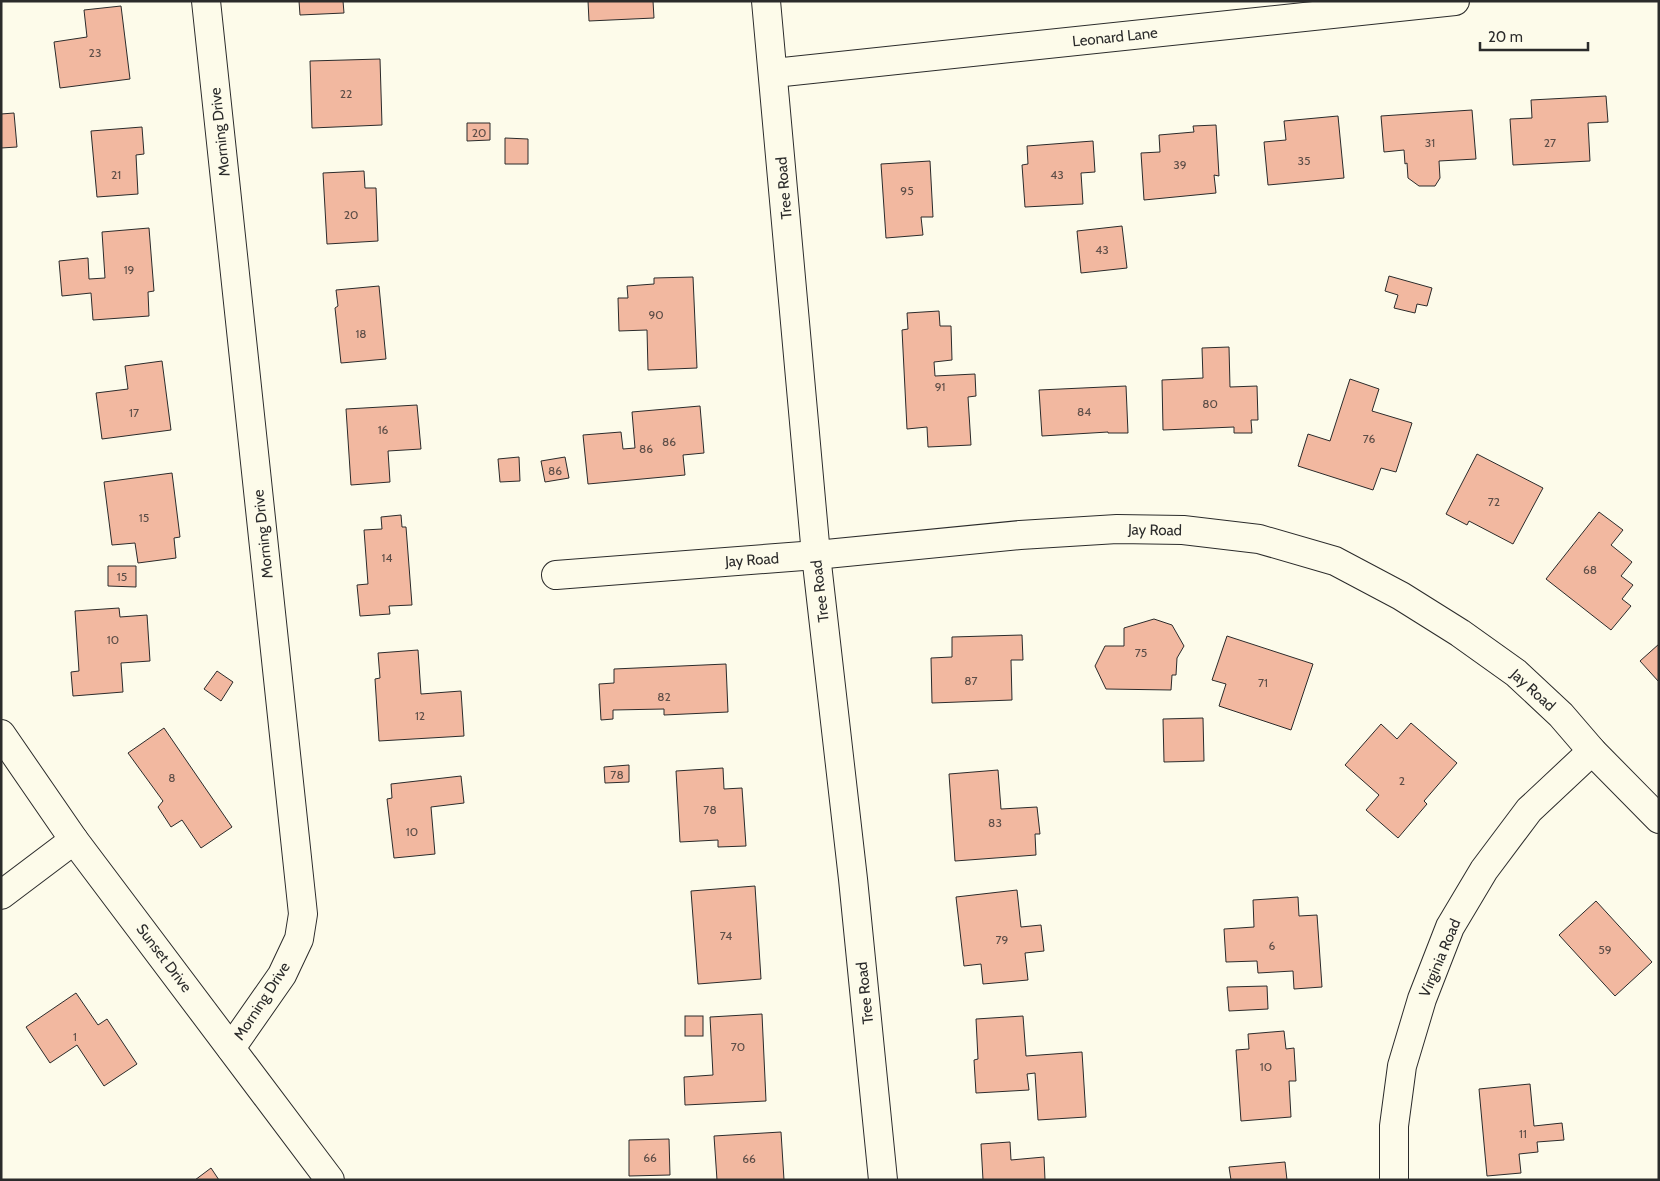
<svg xmlns="http://www.w3.org/2000/svg" width="1660" height="1181" viewBox="0 0 1660 1181" font-family="Cabin,sans-serif">
	<style>
		.building { fill: #f2b8a0; stroke: #2b2b2b }
		.lines { fill: none; stroke-linecap: round; stroke-linejoin: round }
		.minor-casing { stroke: #2b2b2b; stroke-width: 30 }
		.minor { stroke: #fdfbea; stroke-width: 28 }
		.labels { text-anchor: middle; dominant-baseline: central; stroke-width: 4; stroke-linejoin: round; paint-order: stroke }
		.number-label { font-size: 12px; fill: #5d4e48 }
		.street-label { font-size: 15px; fill: #2b2b2b; stroke: #fdfbea }
	</style>
	<rect width="100%" height="100%" fill="#fdfbea"/>
	<!-- building -->
	<g class="building">
		<path d="M299 1H343L344 13 300 15Z"/>
		<path d="M588 1H653L654 18 589 21Z"/>
		<path d="M121 6 130 79 60 88 54 42 87 37 84 10Z"/>
		<path d="M380 59 382 125 312 128 310 61Z"/>
		<path d="M1606 96 1608 122 1588 123 1590 161 1513 165 1510 119 1532 118 1531 100Z"/>
		<path d="M1472 110 1476 159 1439 161 1440 178 1435 186H1419L1408 178 1407 163 1405 164 1404 150 1384 152 1381 116Z"/>
		<path d="M14 113 17 147 1 148V114Z"/>
		<path d="M1338 116 1344 178 1268 185 1264 142 1286 140 1284 121Z"/>
		<path d="M467 123H490V140L467 141Z"/>
		<path d="M1216 125 1219 176 1214 175 1216 193 1144 200 1141 153 1160 152 1159 135 1194 132 1193 126Z"/>
		<path d="M142 127 144 154 136 155 138 194 97 197 91 131Z"/>
		<path d="M505 138 528 139V164H505Z"/>
		<path d="M1093 141 1095 172 1081 173 1083 204 1025 207 1022 165 1028 164 1027 146Z"/>
		<path d="M930 161 933 217H921L923 235 886 238 881 164Z"/>
		<path d="M364 171 365 188H376L378 241 327 244 323 173Z"/>
		<path d="M1122 226 1127 268 1081 273 1077 231Z"/>
		<path d="M149 228 154 291 148 292 149 316 93 320 91 293 62 296 59 261 88 258 89 279 105 278 102 232Z"/>
		<path d="M1389 276 1432 288 1427 306 1417 304 1415 313 1394 308 1398 295 1385 291Z"/>
		<path d="M693 277 697 368 648 370 647 330 619 331 618 298H628L627 286 654 284V278Z"/>
		<path d="M379 286 386 359 341 363 335 308 338 306 336 290Z"/>
		<path d="M939 311 940 326H951L952 360 934 362 935 376 975 374 976 396 968 397 971 445 928 447 927 427 907 429 902 330 908 329 907 313Z"/>
		<path d="M1229 347 1230 387 1257 386 1258 420H1251L1252 433H1234V427L1163 430 1162 380 1203 378 1202 348Z"/>
		<path d="M162 361 171 430 102 439 96 393 128 389 125 366Z"/>
		<path d="M1350 379 1379 389 1372 411 1412 423 1396 472 1381 468 1373 490 1298 466 1308 434 1330 441Z"/>
		<path d="M1126 386 1128 433H1108V432L1042 436 1039 390Z"/>
		<path d="M417 405 421 449 388 451 390 482 351 485 346 409Z"/>
		<path d="M700 406 704 453 683 455 685 475 588 484 583 435 621 432 623 449 635 448 632 412Z"/>
		<path d="M1477 454 1543 488 1513 544 1469 521 1467 525 1446 514Z"/>
		<path d="M519 457 520 481 500 482 498 459Z"/>
		<path d="M565 457 569 478 545 482 541 461Z"/>
		<path d="M172 473 180 537 174 538 176 558 138 563 135 543 112 545 104 482Z"/>
		<path d="M1599 512 1623 530 1611 545 1632 562 1621 576 1633 585 1622 599 1631 606 1611 630 1546 579Z"/>
		<path d="M401 515 402 527H406L412 605 389 606 390 614 360 616 357 585 368 584 364 530 382 529 381 517Z"/>
		<path d="M108 566H136V587L108 586Z"/>
		<path d="M119 608 120 617 147 615 150 661 121 663 123 692 73 696 71 672 79 671 75 611Z"/>
		<path d="M1154 619 1172 625 1184 646 1177 658 1176 675H1172L1171 690 1106 689 1095 666 1105 646H1124V628Z"/>
		<path d="M1022 635 1023 660H1011L1012 700 932 703 931 658 952 657V637Z"/>
		<path d="M1227 636 1313 664 1291 730 1219 706 1226 684 1212 680Z"/>
		<path d="M1659 644V682L1640 661Z"/>
		<path d="M418 650 421 694 461 691 464 736 379 741 375 679 380 678 378 653Z"/>
		<path d="M726 664 728 712 664 715V709L613 710V719L601 720 599 684 614 683V669Z"/>
		<path d="M217 671 233 682 221 701 204 689Z"/>
		<path d="M1203 718 1204 761 1164 762 1163 719Z"/>
		<path d="M1411 723 1457 763 1424 801 1427 804 1398 838 1366 810 1379 795 1345 765 1381 724 1397 739Z"/>
		<path d="M164 728 232 827 201 848 182 820 171 827 158 807 163 801 128 753Z"/>
		<path d="M629 765V782L605 783 604 767Z"/>
		<path d="M723 768 724 789 742 788 746 846 718 847V840L680 842 676 771Z"/>
		<path d="M998 770 1001 809 1037 807 1040 834H1035L1036 855 955 861 949 774Z"/>
		<path d="M461 776 464 803 431 807 435 854 394 858 387 799 392 798 391 784Z"/>
		<path d="M755 886 761 979 698 984 691 891Z"/>
		<path d="M1017 890 1021 927 1041 925 1044 951 1025 953 1028 980 983 984 981 964 964 966 956 897Z"/>
		<path d="M1298 897 1299 916 1317 915 1322 987 1294 989 1293 971 1258 973 1257 961 1226 962 1224 929 1254 927 1253 900Z"/>
		<path d="M1596 901 1652 962 1615 996 1559 935Z"/>
		<path d="M1267 986 1268 1009 1229 1011 1227 987Z"/>
		<path d="M76 993 98 1025 107 1019 137 1064 104 1086 77 1045 50 1063 26 1027Z"/>
		<path d="M762 1014 766 1101 685 1105 684 1077 713 1075 710 1017Z"/>
		<rect x="685" y="1016" width="18" height="20"/>
		<path d="M1023 1016 1026 1056 1082 1052 1086 1117 1038 1120 1035 1073 1027 1074 1029 1090 976 1093 974 1060 978 1059 976 1019Z"/>
		<path d="M1284 1031 1286 1049 1294 1048 1296 1081H1289L1291 1117 1241 1121 1236 1050 1249 1049 1248 1034Z"/>
		<path d="M1530 1084 1534 1126 1562 1123 1564 1140 1537 1142 1538 1152 1519 1154 1521 1173 1487 1176 1479 1089Z"/>
		<path d="M781 1132 784 1180H717L714 1136Z"/>
		<path d="M669 1139 670 1175 629 1176V1140Z"/>
		<path d="M1010 1142 1011 1160 1044 1157 1045 1180H983L981 1144Z"/>
		<path d="M1285 1162 1287 1180H1231L1229 1167Z"/>
		<path d="M211 1168 219 1180H195Z"/>
	</g>
	<g class="lines">
		<defs>
			<g id="minor">
				<path d="M206 1 303 914 299 939 282 975 231 1048"/>
				<path d="M766 1 816 555 853 879 883 1180"/>
				<path d="M774 73 1455 1"/>
				<path d="M556 575 816 555 1020 535 1117 529 1183 530 1259 539 1335 561 1401 596 1460 633 1516 673 1561 715 1592 751 1659 819"/>
				<path d="M1 734 74 840 330 1180"/>
				<path d="M1 895 74 840"/>
				<path d="M1394 1180V1126L1402 1066 1422 999 1450 927 1484 870 1529 810 1592 751"/>
			</g>
		</defs>
		<!-- minor casing -->
		<use href="#minor" class="minor-casing"/>
		<!-- minor -->
		<use href="#minor" class="minor"/>
	</g>
	<g class="labels">
		<!-- number labels -->
		<g class="number-label">
			<text x="95" y="52">23</text>
			<text x="346" y="93">22</text>
			<text x="479" y="132">20</text>
			<text x="1430" y="142">31</text>
			<text x="1550" y="142">27</text>
			<text x="1304" y="160">35</text>
			<text x="1180" y="164">39</text>
			<text x="116" y="174">21</text>
			<text x="1057" y="174">43</text>
			<text x="907" y="190">95</text>
			<text x="351" y="214">20</text>
			<text x="1102" y="249">43</text>
			<text x="129" y="269">19</text>
			<text x="656" y="314">90</text>
			<text x="361" y="333">18</text>
			<text x="940" y="386">91</text>
			<text x="1210" y="403">80</text>
			<text x="1084" y="411">84</text>
			<text x="134" y="412">17</text>
			<text x="383" y="429">16</text>
			<text x="1369" y="438">76</text>
			<text x="669" y="441">86</text>
			<text x="646" y="448">86</text>
			<text x="555" y="470">86</text>
			<text x="1494" y="501">72</text>
			<text x="144" y="517">15</text>
			<text x="387" y="557">14</text>
			<text x="1590" y="569">68</text>
			<text x="122" y="576">15</text>
			<text x="113" y="639">10</text>
			<text x="1141" y="652">75</text>
			<text x="971" y="680">87</text>
			<text x="1263" y="682">71</text>
			<text x="664" y="696">82</text>
			<text x="420" y="715">12</text>
			<text x="617" y="774">78</text>
			<text x="172" y="777">8</text>
			<text x="1402" y="780">2</text>
			<text x="710" y="809">78</text>
			<text x="995" y="822">83</text>
			<text x="412" y="831">10</text>
			<text x="726" y="935">74</text>
			<text x="1002" y="939">79</text>
			<text x="1272" y="945">6</text>
			<text x="1605" y="949">59</text>
			<text x="75" y="1036">1</text>
			<text x="738" y="1046">70</text>
			<text x="1266" y="1066">10</text>
			<text x="1523" y="1133">11</text>
			<text x="650" y="1157">66</text>
			<text x="749" y="1158">66</text>
		</g>
		<!-- street labels -->
		<g class="street-label">
			<text transform="translate(1115 37) rotate(-6)">Leonard Lane</text>
			<text transform="translate(220 132) rotate(-96)">Morning Drive</text>
			<text transform="translate(784 188) rotate(-95)">Tree Road</text>
			<text transform="translate(1155 530) rotate(1)">Jay Road</text>
			<text transform="translate(263 534) rotate(-96)">Morning Drive</text>
			<text transform="translate(752 560) rotate(-4)">Jay Road</text>
			<text transform="translate(820 591) rotate(-97)">Tree Road</text>
			<text transform="translate(1533 690) rotate(42)">Jay Road</text>
			<text transform="translate(164 958) rotate(53)">Sunset Drive</text>
			<text transform="translate(1440 958) rotate(-67)">Virginia Road</text>
			<text transform="translate(865 993) rotate(-96)">Tree Road</text>
			<text transform="translate(262 1001) rotate(-57)">Morning Drive</text>
		</g>
	</g>
	<!-- border -->
	<rect width="1660" height="1181" fill="none" stroke="#2b2b2b" stroke-width="5"/>
	<!-- scale -->
	<path d="M1480 42v8h108v-8" fill="none" stroke="#2b2b2b" stroke-width="2.5"/>
	<text x="1488" y="42" font-size="15" fill="#2b2b2b" stroke="#fdfbea" stroke-width="4" paint-order="stroke">20 m</text>
</svg>
